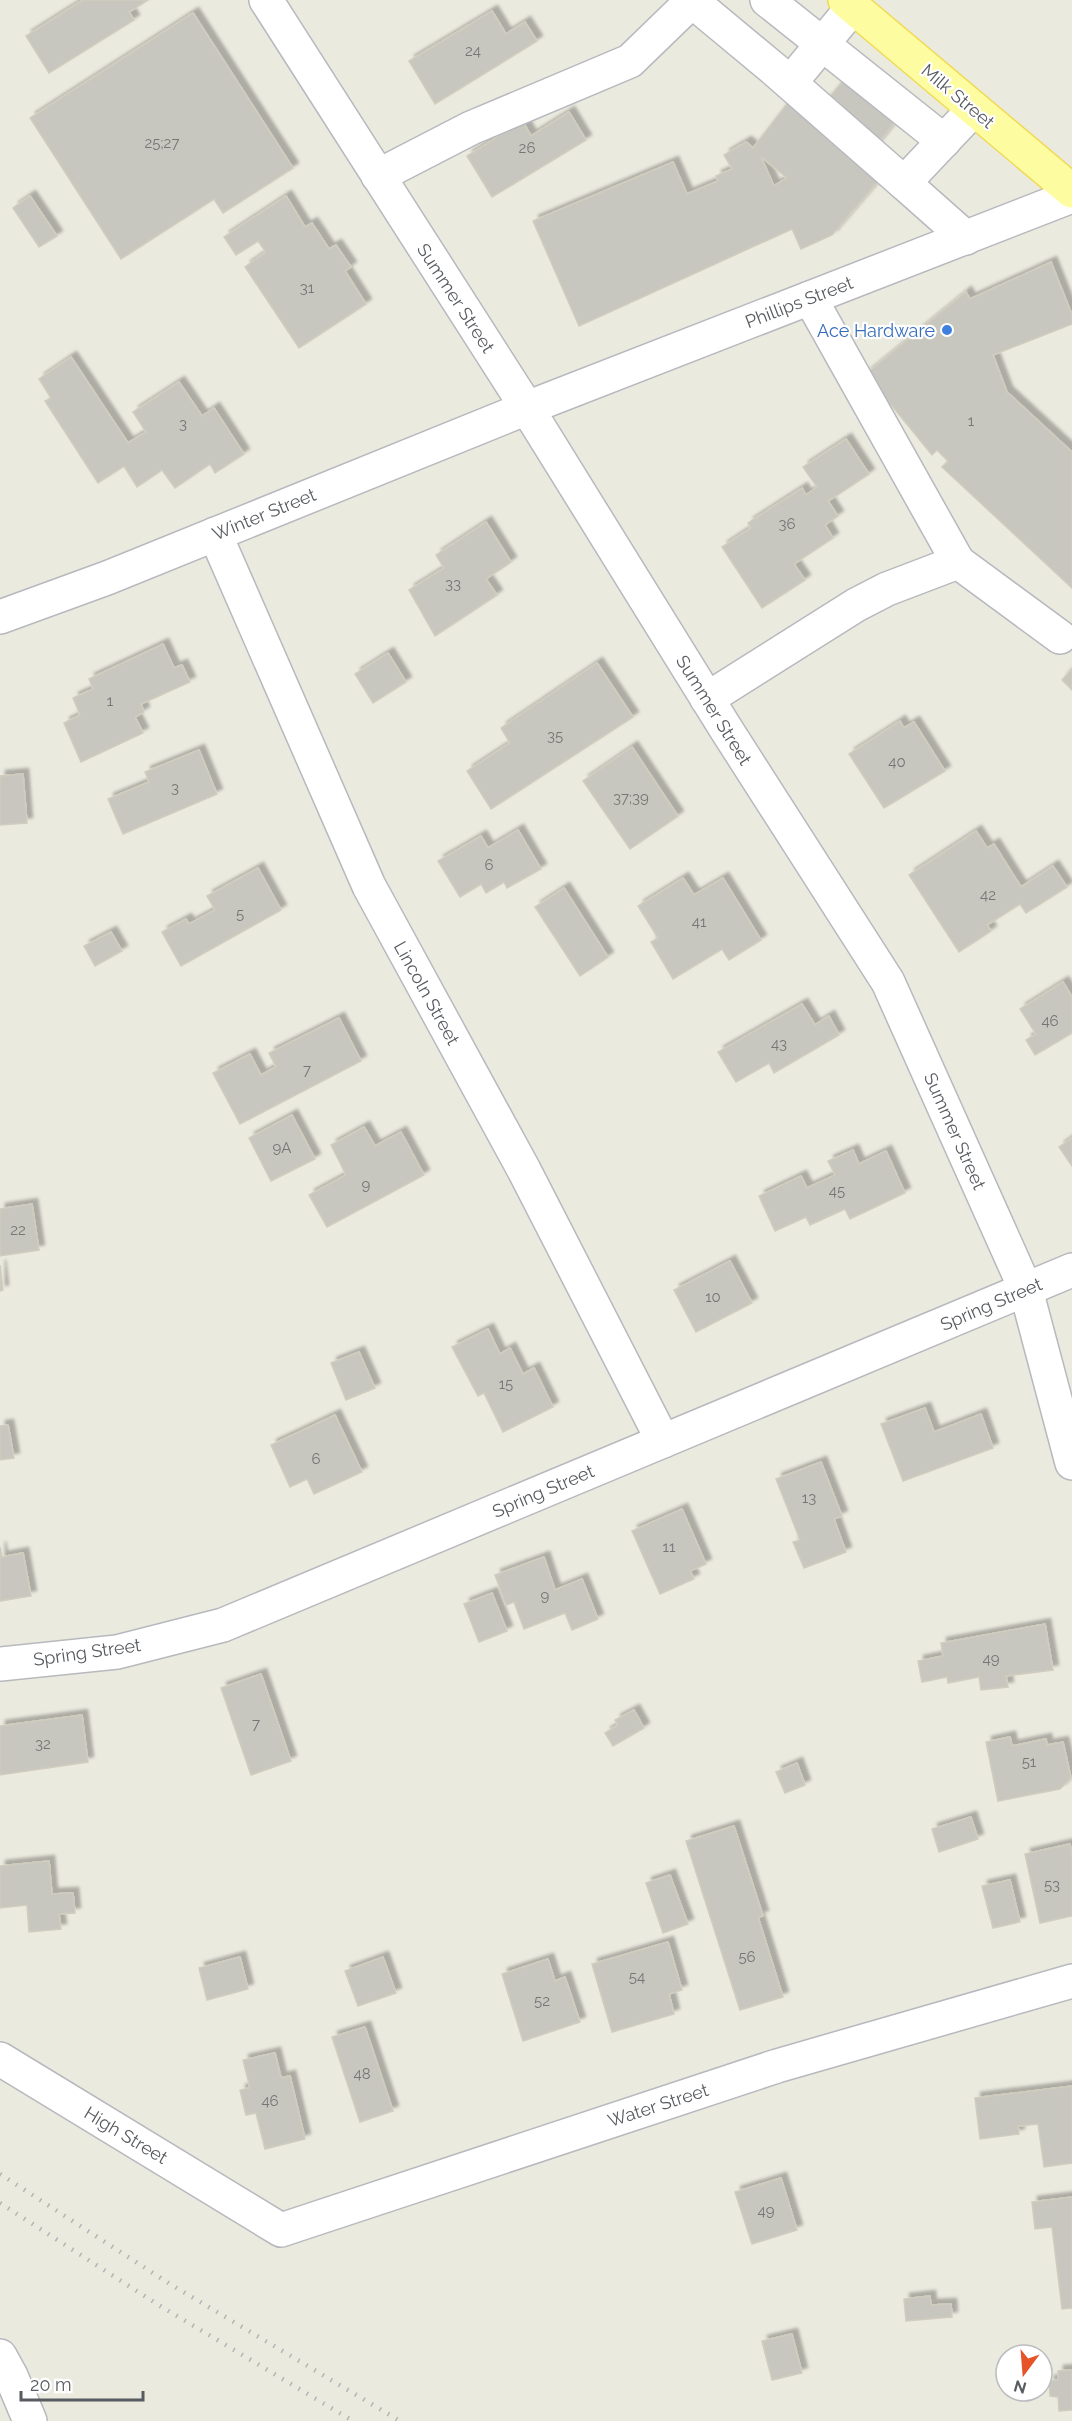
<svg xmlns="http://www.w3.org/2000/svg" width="1072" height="2421" viewBox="0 0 1072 2421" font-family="Raleway,sans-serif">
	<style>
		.building { fill: #c8c7bf; stroke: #d0cdbe; stroke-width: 1.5; fill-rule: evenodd; filter: url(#shadow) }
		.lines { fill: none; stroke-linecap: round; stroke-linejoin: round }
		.minor-casing { stroke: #b7b9be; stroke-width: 36 }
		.major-casing { stroke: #f0da54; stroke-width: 36 }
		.minor { stroke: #fff; stroke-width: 33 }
		.major { stroke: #fefca1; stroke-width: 33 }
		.rail { stroke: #b3b4b4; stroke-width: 4.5; stroke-dasharray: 1.5 8; stroke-linecap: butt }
		.shop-dot { fill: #3f7fe0; stroke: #fff; stroke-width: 2 }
		.labels { text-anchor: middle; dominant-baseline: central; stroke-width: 4.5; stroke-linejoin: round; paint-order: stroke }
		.number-label { font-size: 15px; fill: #747678 }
		.street-label { font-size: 18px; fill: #585b60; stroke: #fff }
		.shop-label { font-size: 18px; fill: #366cbe; stroke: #fff; text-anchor: end }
	</style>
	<defs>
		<filter id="shadow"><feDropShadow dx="5.5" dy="-5.5" stdDeviation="1.5" flood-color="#0004"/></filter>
	</defs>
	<rect width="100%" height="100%" fill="#ebeadf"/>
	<!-- building -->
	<g class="building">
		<path d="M83 0H148L129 12 134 20 49 73 26 36Z"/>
		<path d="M492 11 506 34 525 22 537 41 435 104 409 61Z"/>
		<path d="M193 13 293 168 223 213 214 199 121 259 30 118Z"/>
		<path d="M848 75 898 118 874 148 823 105Z"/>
		<path d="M793 96 885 173 832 235 801 249 792 229 579 326 533 221 673 162 687 194 718 181 716 176 732 169 724 155 746 142 753 148ZM761 157 787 178 774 186Z"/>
		<path d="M569 112 586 140 492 197 467 156 495 139 498 127 522 120 531 136Z"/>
		<path d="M30 196 57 236 39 247 13 208Z"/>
		<path d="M286 196 305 227 312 223 329 249 336 245 351 267 345 271 366 304 299 348 245 267 266 252 258 241 236 255 224 237Z"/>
		<path d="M1051 262 1072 315V324L993 355 1007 392 1072 452V588L942 467 948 461 937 450 932 455 866 374 966 292 970 299Z"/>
		<path d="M71 357 128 443 146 432 133 412 179 382 202 416 214 408 244 454 215 473 210 464 175 488 162 470 137 487 124 466 98 483 45 401 51 398 39 379Z"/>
		<path d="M846 439 869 474 828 501 838 516 825 525 833 538 794 564 805 580 762 608 722 547 751 528 748 523 802 488 806 495 817 487 803 467Z"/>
		<path d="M486 522 511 562 486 579 497 595 435 636 409 590 444 568 436 555Z"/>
		<path d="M163 644 174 668 182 665 190 682 141 704 144 712 135 717 143 733 81 762 64 723 80 715 73 698 93 689 89 679Z"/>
		<path d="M388 653 406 682 373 703 355 674Z"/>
		<path d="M597 663 633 717 491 809 467 771 510 743 501 728Z"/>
		<path d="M1072 669V690L1062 680Z"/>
		<path d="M900 721 904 728 914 722 945 771 884 808 849 754Z"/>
		<path d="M632 747 678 816 630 849 583 781Z"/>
		<path d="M199 750 217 794 123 834 108 799 149 782 145 772Z"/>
		<path d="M23 774 27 823 0 825V776Z"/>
		<path d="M518 830 541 869 507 888 504 882 486 893 481 884 460 897 438 861 481 836 488 848Z"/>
		<path d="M976 831 987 848 994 844 1021 887 1053 866 1067 887 1026 913 1020 904 987 925 991 931 959 952 909 875Z"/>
		<path d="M258 868 281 910 181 966 162 932 186 919 189 924 215 910 207 896Z"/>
		<path d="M683 878 694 895 723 878 761 940 729 960 722 949 673 979 651 942 658 938 638 906Z"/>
		<path d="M564 888 608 957 580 976 535 907Z"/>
		<path d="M111 932 122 951 95 966 84 946Z"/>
		<path d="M1063 982 1072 997V1033L1035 1055 1026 1040 1036 1034 1020 1009Z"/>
		<path d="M802 1004 815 1025 829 1016 839 1035 774 1073 769 1063 736 1082 718 1052Z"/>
		<path d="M339 1018 361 1061 240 1124 213 1073 250 1054 261 1075 276 1067 269 1053Z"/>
		<path d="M292 1115 315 1159 271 1181 249 1138Z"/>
		<path d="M364 1127 375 1146 401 1132 424 1175 327 1227 309 1195 346 1175 331 1145Z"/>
		<path d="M1072 1138V1166L1059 1147Z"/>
		<path d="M853 1150 859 1164 886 1151 905 1193 850 1219 845 1209 810 1225 806 1217 775 1231 759 1196 801 1176 807 1188 835 1175 828 1161Z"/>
		<path d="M32 1204 39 1250 0 1256V1209Z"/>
		<path d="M730 1261 752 1303 696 1332 674 1290Z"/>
		<path d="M0 1265 3 1290 0 1291Z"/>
		<path d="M488 1329 500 1354 510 1348 523 1374 534 1368 553 1407 503 1432 484 1393 478 1396 452 1347Z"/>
		<path d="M359 1352 375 1388 346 1400 331 1363Z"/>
		<path d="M925 1408 934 1432 981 1414 993 1448 903 1481 881 1424Z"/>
		<path d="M335 1415 362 1472 314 1494 307 1479 290 1487 271 1445Z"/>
		<path d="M8 1425 14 1458 0 1460V1426Z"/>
		<path d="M821 1462 842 1516 834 1519 846 1552 804 1568 793 1542 800 1540 776 1479Z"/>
		<path d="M682 1509 706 1564 690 1571 694 1579 660 1594 632 1531Z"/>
		<path d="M0 1547 2 1557 23 1553 31 1596 0 1601Z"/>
		<path d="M544 1557 555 1590 582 1579 598 1619 572 1630 565 1613 524 1629 514 1602 506 1605 495 1575Z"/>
		<path d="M492 1593 507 1631 479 1642 464 1604Z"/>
		<path d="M1045 1624 1053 1670 1006 1676 1008 1687 981 1690 979 1677 948 1683 947 1677 922 1682 918 1661 943 1656 941 1643Z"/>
		<path d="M261 1674 291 1761 251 1775 221 1688Z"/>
		<path d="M634 1710 644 1728 613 1746 605 1733 618 1725 615 1720Z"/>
		<path d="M82 1715 88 1762 0 1775V1726Z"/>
		<path d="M1010 1737 1012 1746 1046 1739 1047 1745 1063 1742 1071 1778 1060 1789 998 1801 986 1742Z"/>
		<path d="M797 1763 805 1785 785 1793 776 1772Z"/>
		<path d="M971 1817 978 1839 939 1852 932 1829Z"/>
		<path d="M734 1826 763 1916 758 1917 783 1997 740 2010 686 1841Z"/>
		<path d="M1070 1844 1072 1855V1916L1040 1923 1025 1854Z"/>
		<path d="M49 1861 52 1894 73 1893 75 1913 59 1914 61 1929 29 1932 27 1905 0 1908V1866Z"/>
		<path d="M670 1875 688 1924 663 1933 646 1883Z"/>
		<path d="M1010 1880 1020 1922 993 1928 982 1886Z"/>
		<path d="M668 1942 682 1990 669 1994 674 2014 612 2032 592 1964Z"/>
		<path d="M240 1957 248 1989 207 2000 199 1968Z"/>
		<path d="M383 1957 396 1993 358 2006 345 1971Z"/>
		<path d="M548 1959 555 1981 565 1977 580 2022 523 2041 502 1974Z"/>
		<path d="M365 2027 393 2111 360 2122 332 2037Z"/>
		<path d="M275 2053 281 2078 290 2076 305 2139 265 2149 256 2113 246 2115 240 2090 250 2088 243 2060Z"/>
		<path d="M1072 2086V2163L1044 2167 1038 2124 1018 2126 1019 2134 980 2139 975 2098Z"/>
		<path d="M781 2178 797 2230 752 2244 735 2192Z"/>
		<path d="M1072 2197V2308L1062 2309 1052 2227 1035 2229 1032 2202Z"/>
		<path d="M930 2296 931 2305 951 2304 952 2317 906 2321 904 2299Z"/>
		<path d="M792 2334 802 2373 772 2380 762 2341Z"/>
		<path d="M1072 2370V2410L1059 2411 1058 2397 1050 2396 1049 2381 1058 2380V2371Z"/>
	</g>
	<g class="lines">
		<defs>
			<g id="minor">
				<path d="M266 0 527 408 726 729 888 982 1026 1290 1072 1463"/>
				<path d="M693 0 692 1 775 70 904 183"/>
				<path d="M767 0 944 141"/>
				<path d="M790 83 853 7"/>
				<path d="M378 176 471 128 630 61 692 1"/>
				<path d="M966 238 904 183 974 109"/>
				<path d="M810 298 958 562"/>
				<path d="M215 534 369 886 524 1170 663 1441"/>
				<path d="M0 617 107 578 527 408 1072 196"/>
				<path d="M707 699 856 605 887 589 958 562 1060 637"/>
				<path d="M0 1664 117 1652 223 1625 1072 1270"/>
				<path d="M0 2059 281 2230 777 2066 1072 1981"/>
				<path d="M0 2356 11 2376 30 2421"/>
			</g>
			<path id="major" d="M845 0 1072 191"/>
		</defs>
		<!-- minor casing -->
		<use href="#minor" class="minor-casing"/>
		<!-- major casing -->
		<use href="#major" class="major-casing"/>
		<!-- minor -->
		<use href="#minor" class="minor"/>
		<!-- major -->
		<use href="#major" class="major"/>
		<!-- rail -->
		<g class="rail">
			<path d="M0 2174 170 2284 400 2421"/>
			<path d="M0 2203 157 2304 353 2421"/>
		</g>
	</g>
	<!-- markers -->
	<circle class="shop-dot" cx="947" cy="330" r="6"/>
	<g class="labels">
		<!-- number labels -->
		<g class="number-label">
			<text x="473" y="51">24</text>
			<text x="162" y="143">25;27</text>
			<text x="527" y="148">26</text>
			<text x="307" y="288">31</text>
			<text x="971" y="421">1</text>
			<text x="183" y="424">3</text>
			<text x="787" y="524">36</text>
			<text x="453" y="584">33</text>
			<text x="110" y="701">1</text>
			<text x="555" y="736">35</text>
			<text x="897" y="762">40</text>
			<text x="175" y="788">3</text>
			<text x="631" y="798">37;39</text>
			<text x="489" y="865">6</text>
			<text x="988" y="895">42</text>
			<text x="240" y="914">5</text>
			<text x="699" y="922">41</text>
			<text x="1050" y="1021">46</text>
			<text x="779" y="1044">43</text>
			<text x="307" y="1070">7</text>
			<text x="282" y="1148">9A</text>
			<text x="366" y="1185">9</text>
			<text x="837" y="1191">45</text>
			<text x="18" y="1230">22</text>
			<text x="713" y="1297">10</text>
			<text x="506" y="1384">15</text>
			<text x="316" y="1459">6</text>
			<text x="809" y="1498">13</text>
			<text x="669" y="1547">11</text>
			<text x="545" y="1596">9</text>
			<text x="991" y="1659">49</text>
			<text x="256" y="1724">7</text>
			<text x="43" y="1744">32</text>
			<text x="1029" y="1762">51</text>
			<text x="1052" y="1885">53</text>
			<text x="747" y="1957">56</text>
			<text x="637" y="1977">54</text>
			<text x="542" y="2001">52</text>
			<text x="362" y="2074">48</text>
			<text x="270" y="2101">46</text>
			<text x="766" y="2211">49</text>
		</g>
		<!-- street labels -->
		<g class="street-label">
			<text transform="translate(958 96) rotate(40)">Milk Street</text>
			<text transform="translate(456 298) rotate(57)">Summer Street</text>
			<text transform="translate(799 302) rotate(-21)">Phillips Street</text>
			<text transform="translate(264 514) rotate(-22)">Winter Street</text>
			<text transform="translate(714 710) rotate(58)">Summer Street</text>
			<text transform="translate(427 993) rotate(61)">Lincoln Street</text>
			<text transform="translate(955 1131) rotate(66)">Summer Street</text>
			<text transform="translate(991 1304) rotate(-23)">Spring Street</text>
			<text transform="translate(543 1491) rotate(-23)">Spring Street</text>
			<text transform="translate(87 1652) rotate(-8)">Spring Street</text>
			<text transform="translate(658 2105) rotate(-18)">Water Street</text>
			<text transform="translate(126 2135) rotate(31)">High Street</text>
		</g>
		<!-- shop labels -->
		<g class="shop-label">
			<text x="935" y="330">Ace Hardware</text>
		</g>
	</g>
	<!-- north arrow -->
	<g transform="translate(1024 2373) rotate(196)"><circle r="28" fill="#ffffff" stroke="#bcbdbf" stroke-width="1.5"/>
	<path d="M0-4.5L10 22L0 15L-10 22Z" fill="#e75329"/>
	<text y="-9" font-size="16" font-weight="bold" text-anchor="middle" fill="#585b60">N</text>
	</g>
	<!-- scale -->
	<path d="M21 2391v9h122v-9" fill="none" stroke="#585b60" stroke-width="3"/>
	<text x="30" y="2391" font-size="18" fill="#585b60" stroke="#ffffff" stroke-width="4.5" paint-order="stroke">20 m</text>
</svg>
